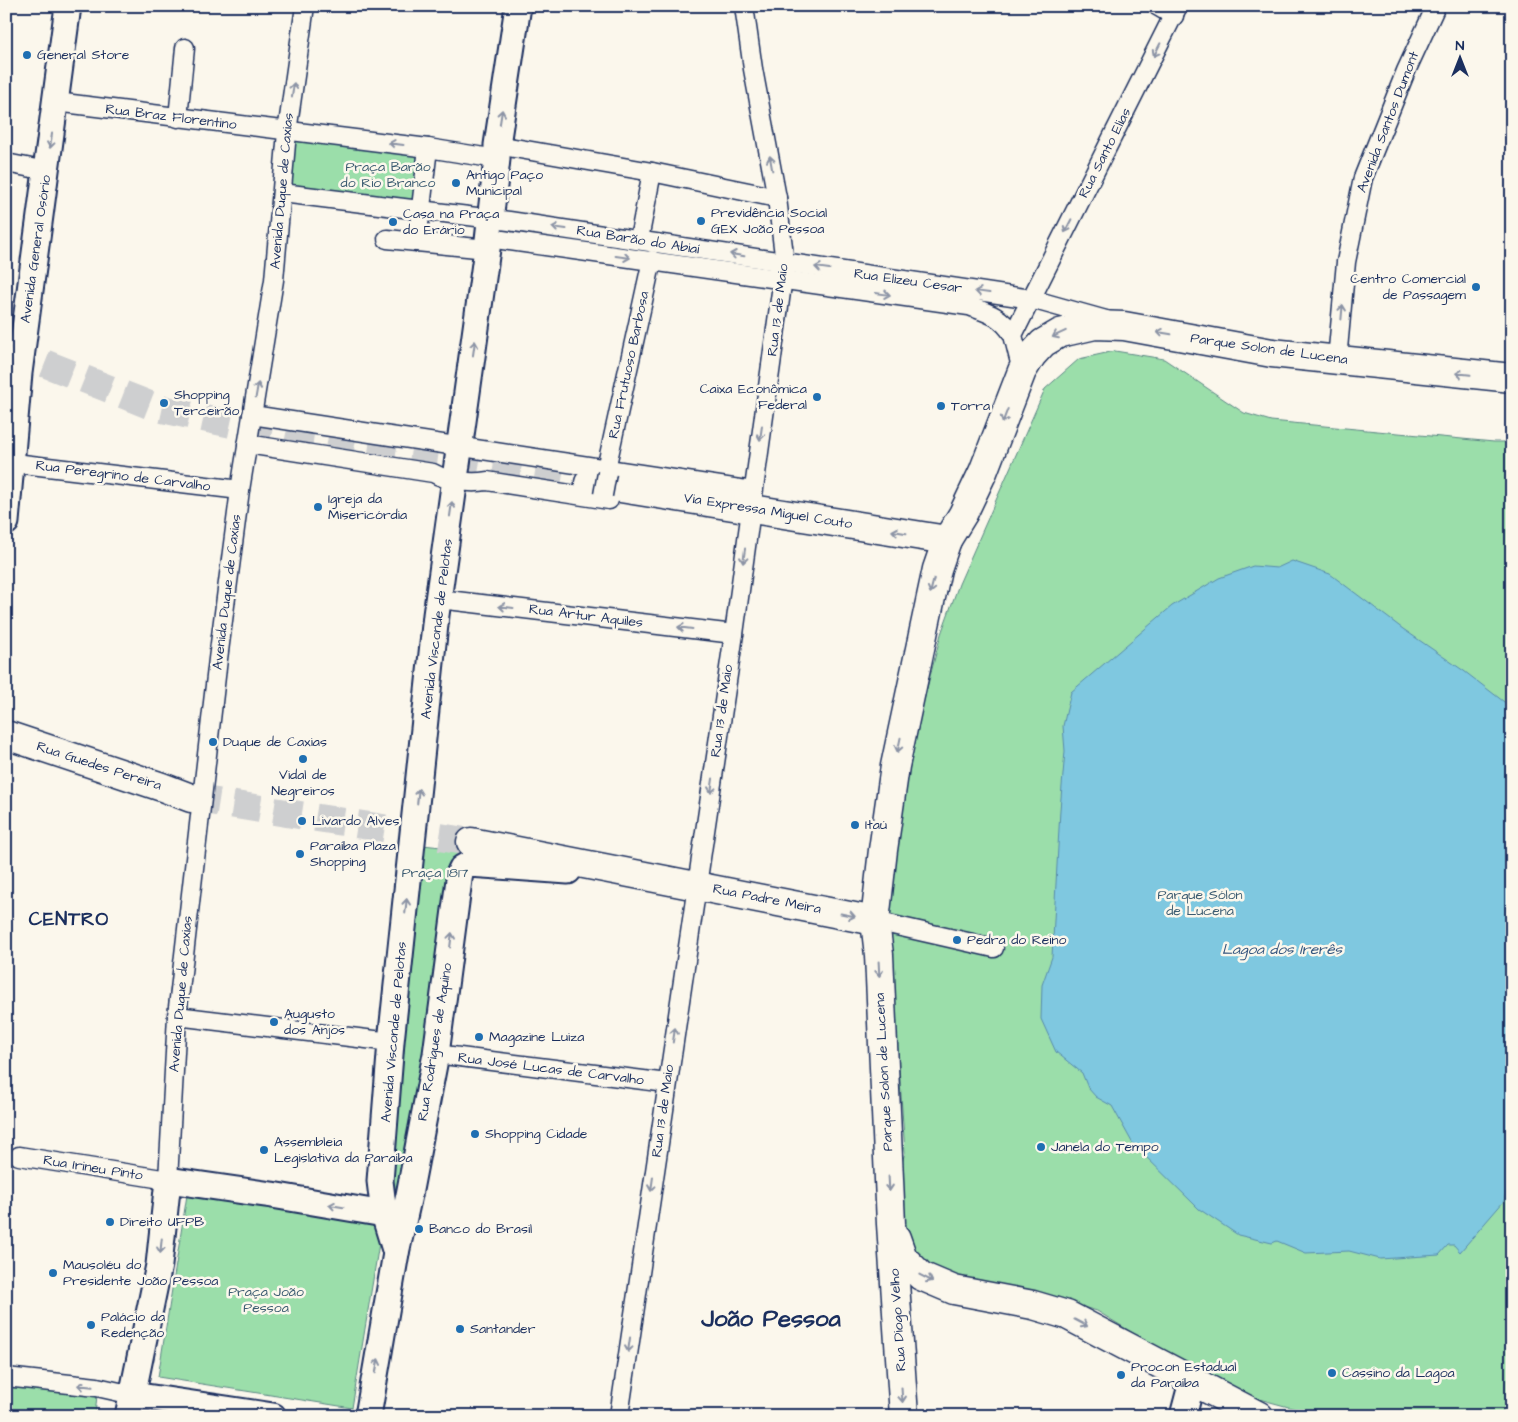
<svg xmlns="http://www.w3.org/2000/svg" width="1518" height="1422" viewBox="0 0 1518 1422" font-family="'Architects Daughter',sans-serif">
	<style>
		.green { fill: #9bdeaa; stroke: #5b8684 }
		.water { fill: #7fc8e0; stroke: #578bac }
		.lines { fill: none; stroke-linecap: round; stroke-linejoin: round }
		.primary-tunnel { stroke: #cecfd0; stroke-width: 28; stroke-dasharray: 28 14; stroke-linecap: butt }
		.street-casing { stroke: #1b2f5e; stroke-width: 21 }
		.secondary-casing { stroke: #1b2f5e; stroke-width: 29 }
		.primary-casing { stroke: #1b2f5e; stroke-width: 31 }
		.street { stroke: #fbf7ec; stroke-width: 18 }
		.secondary { stroke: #fbf7ec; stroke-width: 25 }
		.primary { stroke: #fbf7ec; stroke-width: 28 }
		.street-bridge-casing { stroke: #1b2f5e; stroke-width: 21; stroke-linecap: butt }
		.street-bridge { stroke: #fbf7ec; stroke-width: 18 }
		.oneway { stroke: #8b93a5 }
		.poi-dot { fill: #1f6fb2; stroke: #fbf7ec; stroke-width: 2 }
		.labels { text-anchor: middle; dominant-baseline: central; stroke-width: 5; stroke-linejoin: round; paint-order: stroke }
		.poi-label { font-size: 14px; fill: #1b2f5e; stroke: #fbf7ec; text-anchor: start }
		.street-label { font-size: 14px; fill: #1b2f5e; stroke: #fbf7ec }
		.park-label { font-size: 14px; fill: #3b5b71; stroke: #fbf7ec }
		.water-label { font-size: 15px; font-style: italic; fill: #34557e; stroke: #fbf7ec }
		.district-label { font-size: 19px; font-weight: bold; letter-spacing: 1px; fill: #1b2f5e; stroke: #fbf7ec }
		.town-label { font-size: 24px; font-weight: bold; fill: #1b2f5e; stroke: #fbf7ec }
	</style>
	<rect width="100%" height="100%" fill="#fbf7ec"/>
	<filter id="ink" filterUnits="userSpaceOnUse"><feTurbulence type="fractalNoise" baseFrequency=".02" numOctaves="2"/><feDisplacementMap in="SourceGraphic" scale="10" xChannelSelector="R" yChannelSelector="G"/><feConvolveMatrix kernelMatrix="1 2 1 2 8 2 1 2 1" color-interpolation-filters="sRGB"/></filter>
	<g filter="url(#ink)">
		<!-- green -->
		<g class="green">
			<path d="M287 132 428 148 421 210 282 193Z"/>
			<path d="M1115 351 1164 359 1244 413 1271 421 1494 442H1512V1416H1314L1307 1412 1226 1390 1097 1311 1028 1291 948 1276 921 1260 903 1230 901 1167 905 1152 887 896 902 785 941 634 959 584 1045 389 1079 359Z"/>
			<path d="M413 844 470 850 409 1195 380 1181Z"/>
			<path d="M187 1195 382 1225 352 1408 158 1377Z"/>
			<path d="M6 1384 97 1395 95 1416H6Z"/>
		</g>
		<!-- water -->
		<path class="water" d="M1292 561 1330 574 1403 629 1464 671 1512 708V1166L1504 1201 1460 1252 1454 1245H1448L1439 1255 1380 1259 1349 1251 1306 1253 1277 1241 1272 1243 1238 1235 1199 1209 1133 1144 1112 1106 1096 1097 1088 1088 1082 1073 1056 1052 1041 1019 1042 985 1052 957 1060 810 1065 751 1063 726 1071 692 1172 606 1219 578 1253 566 1277 568Z"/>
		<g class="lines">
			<!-- primary-tunnel -->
			<g class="primary-tunnel">
				<path d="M6 348 157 408 287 436 589 483"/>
				<path d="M191 798 471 842"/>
			</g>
			<defs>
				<g id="street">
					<path d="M1157 6 1174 16"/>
					<path d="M56 102 428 148 497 159"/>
					<path d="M178 118 185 48"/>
					<path d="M497 145 652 172 777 198"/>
					<path d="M428 148 417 242 487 249"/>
					<path d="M6 163 47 171"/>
					<path d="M282 193 509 221 1031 299 1106 320"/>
					<path d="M488 238 969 306C989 313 1001 316 1013 335"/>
					<path d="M387 239 417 242"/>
					<path d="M639 239 652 172"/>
					<path d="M1337 360 1346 262 1363 178 1406 71 1436 6"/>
					<path d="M1022 371 1013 335 1178 6"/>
					<path d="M252 415 753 491"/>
					<path d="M247 444 433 473C447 481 471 484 487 481L609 500"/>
					<path d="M6 462 240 490"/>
					<path d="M606 469 652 260"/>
					<path d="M439 599 734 634"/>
					<path d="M875 921 994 948"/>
					<path d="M177 1016 391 1042"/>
					<path d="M436 1054 667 1083"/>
					<path d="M19 1156 168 1180 177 1016 218 659 240 490 274 280 287 132 305 6"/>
					<path d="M6 1377 97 1387 133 1395"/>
					<path d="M619 1416 734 634 785 263 777 198 753 69 744 6"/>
				</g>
				<g id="secondary">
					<path d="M6 522 19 373 68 6"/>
					<path d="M396 1253 384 1214 380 1181 391 1042 436 615 487 249 497 159V145L518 6"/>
					<path d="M133 1395 273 1416"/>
					<path d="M128 1416 159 1265 168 1180 272 1195 384 1214"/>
					<path d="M368 1416 396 1253 409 1195 436 1054 460 872 462 868 469 864 568 871"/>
					<path d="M1183 1416 1192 1382"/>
				</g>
				<g id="primary">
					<path d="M589 483 947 540"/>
					<path d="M6 735 162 787 191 798"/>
					<path d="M471 842 875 921"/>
					<path d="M896 1238 903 1258 921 1276 954 1290 1033 1305 1067 1315 1259 1416"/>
					<path d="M904 1416 891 1224 879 955 875 921 883 850 895 766 937 569 947 540 963 514 983 472 1022 371 1032 355 1043 343 1060 333 1095 325 1124 326 1272 353 1512 378"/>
				</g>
			</defs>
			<!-- street casing -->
			<use href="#street" class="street-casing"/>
			<!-- secondary casing -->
			<use href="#secondary" class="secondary-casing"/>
			<!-- primary casing -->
			<use href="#primary" class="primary-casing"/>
			<!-- street -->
			<use href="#street" class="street"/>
			<!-- secondary -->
			<use href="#secondary" class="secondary"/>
			<!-- primary -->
			<use href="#primary" class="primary"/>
			<defs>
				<path id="street-bridge" d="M603 495 607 473"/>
			</defs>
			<!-- street-bridge casing -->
			<use href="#street-bridge" class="street-bridge-casing"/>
			<!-- street-bridge -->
			<use href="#street-bridge" class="street-bridge"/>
		</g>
		<!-- one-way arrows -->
		<defs><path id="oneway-shaft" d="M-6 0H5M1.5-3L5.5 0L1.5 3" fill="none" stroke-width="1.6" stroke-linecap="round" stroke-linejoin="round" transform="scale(1.25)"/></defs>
		<g class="oneway">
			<use href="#oneway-shaft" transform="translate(1157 50) rotate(117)"/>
			<use href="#oneway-shaft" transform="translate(293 90) rotate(-82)"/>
			<use href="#oneway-shaft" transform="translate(501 117) rotate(-81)"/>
			<use href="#oneway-shaft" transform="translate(51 141) rotate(98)"/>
			<use href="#oneway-shaft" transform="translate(396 144) rotate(-173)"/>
			<use href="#oneway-shaft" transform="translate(771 163) rotate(-100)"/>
			<use href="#oneway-shaft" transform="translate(1068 226) rotate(117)"/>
			<use href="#oneway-shaft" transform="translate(559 228) rotate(-172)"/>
			<use href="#oneway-shaft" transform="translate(737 255) rotate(-171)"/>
			<use href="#oneway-shaft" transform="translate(623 257) rotate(8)"/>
			<use href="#oneway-shaft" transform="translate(822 268) rotate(-172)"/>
			<use href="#oneway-shaft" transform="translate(982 292) rotate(-172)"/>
			<use href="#oneway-shaft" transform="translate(883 294) rotate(8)"/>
			<use href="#oneway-shaft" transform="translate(1342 312) rotate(-85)"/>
			<use href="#oneway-shaft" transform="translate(1164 333) rotate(-170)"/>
			<use href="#oneway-shaft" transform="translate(1059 334) rotate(155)"/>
			<use href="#oneway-shaft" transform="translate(474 348) rotate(-82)"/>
			<use href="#oneway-shaft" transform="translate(1463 374) rotate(-174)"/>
			<use href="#oneway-shaft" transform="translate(257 390) rotate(-80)"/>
			<use href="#oneway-shaft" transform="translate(1005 416) rotate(111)"/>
			<use href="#oneway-shaft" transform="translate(761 433) rotate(98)"/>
			<use href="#oneway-shaft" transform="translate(451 509) rotate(-82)"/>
			<use href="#oneway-shaft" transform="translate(899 532) rotate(-171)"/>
			<use href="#oneway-shaft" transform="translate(744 556) rotate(98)"/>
			<use href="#oneway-shaft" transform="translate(932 586) rotate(104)"/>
			<use href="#oneway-shaft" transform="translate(506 607) rotate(-173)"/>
			<use href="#oneway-shaft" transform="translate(685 628) rotate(-173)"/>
			<use href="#oneway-shaft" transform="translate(899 745) rotate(102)"/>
			<use href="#oneway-shaft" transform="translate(712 786) rotate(98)"/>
			<use href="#oneway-shaft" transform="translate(418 796) rotate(-84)"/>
			<use href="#oneway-shaft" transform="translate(406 906) rotate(-84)"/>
			<use href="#oneway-shaft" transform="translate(848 915) rotate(11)"/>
			<use href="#oneway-shaft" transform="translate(451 940) rotate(-83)"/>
			<use href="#oneway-shaft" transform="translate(879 969) rotate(87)"/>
			<use href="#oneway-shaft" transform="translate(674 1035) rotate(-81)"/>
			<use href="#oneway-shaft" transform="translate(652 1184) rotate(98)"/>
			<use href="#oneway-shaft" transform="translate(889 1184) rotate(87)"/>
			<use href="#oneway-shaft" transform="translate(336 1206) rotate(-170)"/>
			<use href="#oneway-shaft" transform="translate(161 1246) rotate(96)"/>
			<use href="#oneway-shaft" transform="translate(926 1278) rotate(27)"/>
			<use href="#oneway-shaft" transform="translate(1081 1323) rotate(28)"/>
			<use href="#oneway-shaft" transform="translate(629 1345) rotate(98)"/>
			<use href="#oneway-shaft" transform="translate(377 1366) rotate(-79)"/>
			<use href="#oneway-shaft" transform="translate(85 1386) rotate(-174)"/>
			<use href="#oneway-shaft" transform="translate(902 1395) rotate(86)"/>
		</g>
	</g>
	<!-- markers -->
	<g class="poi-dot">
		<circle cx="27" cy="55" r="5"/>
		<circle cx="456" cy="183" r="5"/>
		<circle cx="701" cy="221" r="5"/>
		<circle cx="393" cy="222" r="5"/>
		<circle cx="1476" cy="287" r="5"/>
		<circle cx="817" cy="397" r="5"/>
		<circle cx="164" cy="403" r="5"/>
		<circle cx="941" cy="406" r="5"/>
		<circle cx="318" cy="507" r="5"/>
		<circle cx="213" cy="742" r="5"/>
		<circle cx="303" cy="759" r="5"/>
		<circle cx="302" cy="821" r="5"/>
		<circle cx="855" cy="825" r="5"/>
		<circle cx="300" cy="854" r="5"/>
		<circle cx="957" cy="940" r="5"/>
		<circle cx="274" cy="1022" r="5"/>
		<circle cx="479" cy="1037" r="5"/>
		<circle cx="475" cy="1134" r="5"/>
		<circle cx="1041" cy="1147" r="5"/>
		<circle cx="264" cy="1150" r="5"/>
		<circle cx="110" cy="1222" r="5"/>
		<circle cx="419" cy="1229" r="5"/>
		<circle cx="53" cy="1273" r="5"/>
		<circle cx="91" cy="1325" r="5"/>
		<circle cx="460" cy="1329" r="5"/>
		<circle cx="1332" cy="1373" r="5"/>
		<circle cx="1121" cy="1375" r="5"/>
	</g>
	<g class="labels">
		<!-- poi labels -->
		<g class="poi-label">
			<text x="37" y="55">General Store</text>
			<text x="466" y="175">Antigo Paço<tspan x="466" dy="16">Municipal</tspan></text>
			<text x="711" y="213">Previdência Social<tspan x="711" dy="16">GEX João Pessoa</tspan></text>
			<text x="403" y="214">Casa na Praça<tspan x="403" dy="16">do Erário</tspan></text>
			<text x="1466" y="279" text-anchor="end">Centro Comercial<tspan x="1466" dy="16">de Passagem</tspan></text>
			<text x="807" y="389" text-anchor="end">Caixa Econômica<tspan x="807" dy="16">Federal</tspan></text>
			<text x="174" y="395">Shopping<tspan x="174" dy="16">Terceirão</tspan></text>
			<text x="951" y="406">Torra</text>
			<text x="328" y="499">Igreja da<tspan x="328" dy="16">Misericórdia</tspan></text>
			<text x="223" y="742">Duque de Caxias</text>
			<text x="303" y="775" text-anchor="middle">Vidal de<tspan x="303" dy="16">Negreiros</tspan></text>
			<text x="312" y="821">Livardo Alves</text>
			<text x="865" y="825">Itaú</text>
			<text x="310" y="846">Paraíba Plaza<tspan x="310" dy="16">Shopping</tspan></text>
			<text x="967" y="940">Pedra do Reino</text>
			<text x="284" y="1014">Augusto<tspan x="284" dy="16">dos Anjos</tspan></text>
			<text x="489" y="1037">Magazine Luiza</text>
			<text x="485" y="1134">Shopping Cidade</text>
			<text x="274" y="1142">Assembleia<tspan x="274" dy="16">Legislativa da Paraíba</tspan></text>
			<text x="1051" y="1147">Janela do Tempo</text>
			<text x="120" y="1222">Direito UFPB</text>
			<text x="429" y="1229">Banco do Brasil</text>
			<text x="63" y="1265">Mausoléu do<tspan x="63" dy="16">Presidente João Pessoa</tspan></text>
			<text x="101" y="1317">Palácio da<tspan x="101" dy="16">Redenção</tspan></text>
			<text x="470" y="1329">Santander</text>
			<text x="1131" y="1367">Procon Estadual<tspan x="1131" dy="16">da Paraíba</tspan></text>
			<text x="1342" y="1373">Cassino da Lagoa</text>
		</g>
		<!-- street labels -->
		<g class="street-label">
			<text transform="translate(171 117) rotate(7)">Rua Braz Florentino</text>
			<text transform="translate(1388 122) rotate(-69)">Avenida Santos Dumont</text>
			<text transform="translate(1105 153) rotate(-63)">Rua Santo Elias</text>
			<text transform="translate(282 191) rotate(-85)">Avenida Duque de Caxias</text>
			<text transform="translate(638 240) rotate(9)">Rua Barão do Abiaí</text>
			<text transform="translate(36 249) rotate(-82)">Avenida General Osório</text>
			<text transform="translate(908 281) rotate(8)">Rua Elizeu Cesar</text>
			<text transform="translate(778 310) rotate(-83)">Rua 13 de Maio</text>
			<text transform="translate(1269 349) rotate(8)">Parque Solon de Lucena</text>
			<text transform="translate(629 365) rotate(-78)">Rua Frutuoso Barbosa</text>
			<text transform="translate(123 476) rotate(7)">Rua Peregrino de Carvalho</text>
			<text transform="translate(768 511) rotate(9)">Via Expressa Miguel Couto</text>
			<text transform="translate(227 592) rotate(-83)">Avenida Duque de Caxias</text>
			<text transform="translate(586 616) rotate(7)">Rua Artur Aquiles</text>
			<text transform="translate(437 629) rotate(-83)">Avenida Visconde de Pelotas</text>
			<text transform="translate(722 711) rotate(-82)">Rua 13 de Maio</text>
			<text transform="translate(99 766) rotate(18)">Rua Guedes Pereira</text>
			<text transform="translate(767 899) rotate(11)">Rua Padre Meira</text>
			<text transform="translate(181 994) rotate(-85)">Avenida Duque de Caxias</text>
			<text transform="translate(394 1032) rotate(-85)">Avenida Visconde de Pelotas</text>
			<text transform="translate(435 1042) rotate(-81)">Rua Rodrigues de Aquino</text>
			<text transform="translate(551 1069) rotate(7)">Rua José Lucas de Carvalho</text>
			<text transform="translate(884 1072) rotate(-93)">Parque Solon de Lucena</text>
			<text transform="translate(663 1111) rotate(-82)">Rua 13 de Maio</text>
			<text transform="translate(93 1168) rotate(9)">Rua Irineu Pinto</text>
			<text transform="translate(898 1320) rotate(-94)">Rua Diogo Velho</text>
		</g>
		<!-- park labels -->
		<g class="park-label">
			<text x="388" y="167">Praça Barão<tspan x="388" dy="16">do Rio Branco</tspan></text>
			<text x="435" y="873">Praça 1817</text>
			<text x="1200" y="895">Parque Sólon<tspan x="1200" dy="16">de Lucena</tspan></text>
			<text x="266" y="1292">Praça João<tspan x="266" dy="16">Pessoa</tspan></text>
		</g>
		<!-- water labels -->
		<g class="water-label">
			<text x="1282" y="949">Lagoa dos Irerês</text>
		</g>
		<!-- district labels -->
		<g class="district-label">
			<text x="69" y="919">CENTRO</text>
		</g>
		<!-- town labels -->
		<g class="town-label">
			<text x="771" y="1319">João Pessoa</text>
		</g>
	</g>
	<!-- margin -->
	<rect width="1518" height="1422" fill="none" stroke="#fbf7ec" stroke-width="25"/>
	<rect x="12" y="12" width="1493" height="1397" fill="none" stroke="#1b2f5e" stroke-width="2" filter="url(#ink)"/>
	<!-- north arrow -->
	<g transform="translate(1460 58)" stroke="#fbf7ec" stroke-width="4" paint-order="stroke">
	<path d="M0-4L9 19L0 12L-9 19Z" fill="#1b2f5e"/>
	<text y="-8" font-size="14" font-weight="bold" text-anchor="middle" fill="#1b2f5e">N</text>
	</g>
</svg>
